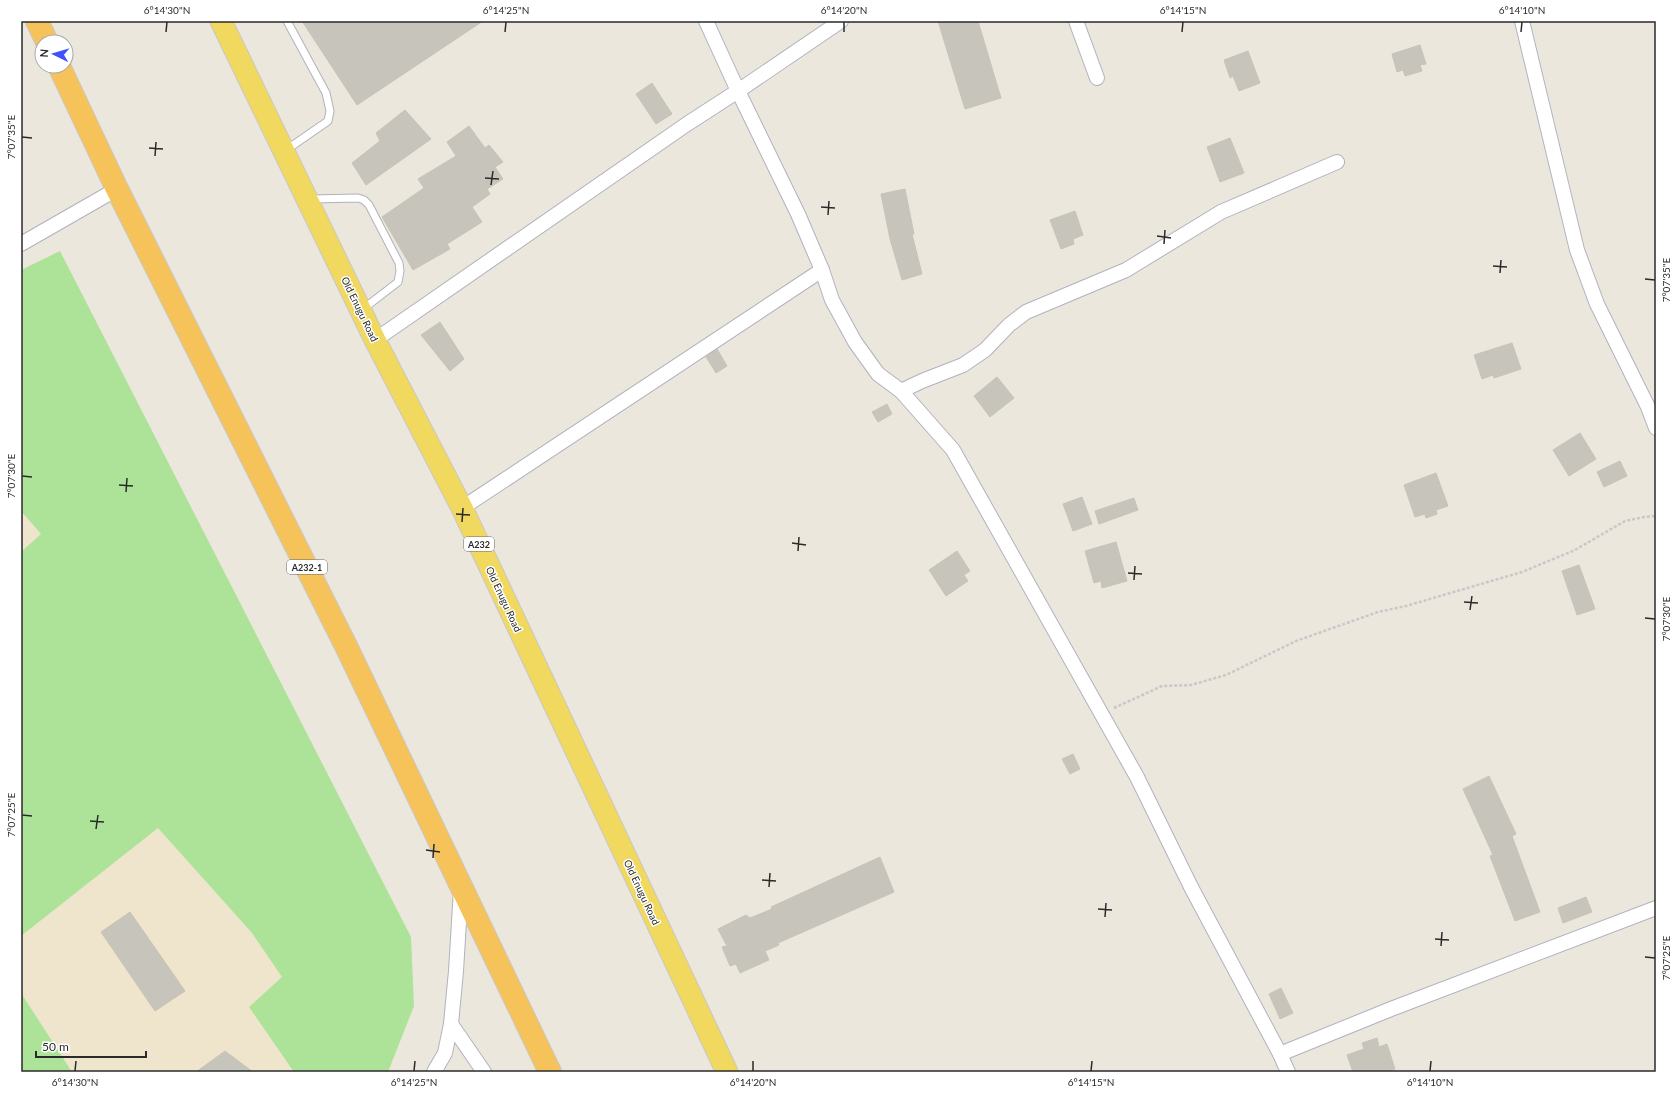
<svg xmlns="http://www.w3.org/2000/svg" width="1677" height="1093" viewBox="0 0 1677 1093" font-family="Lato,sans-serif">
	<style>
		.education { fill: #eee5cc }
		.green { fill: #ade399 }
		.building { fill: #c7c5bb; stroke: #c8c3b6 }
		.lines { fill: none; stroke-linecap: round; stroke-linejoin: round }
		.service-casing { stroke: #b0b2be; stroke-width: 9 }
		.minor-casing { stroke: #b0b2be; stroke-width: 16 }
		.primary-casing { stroke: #c8c8c8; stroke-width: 23 }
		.trunk-casing { stroke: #c8c8c8; stroke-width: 24 }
		.path { stroke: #c8c8c8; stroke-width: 2.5; stroke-dasharray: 3 2; stroke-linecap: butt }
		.service { stroke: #fff; stroke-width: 7 }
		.minor { stroke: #fff; stroke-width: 14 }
		.primary { stroke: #f0d95e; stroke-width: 21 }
		.trunk { stroke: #f6c25a; stroke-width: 22 }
		.ticks { fill: none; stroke: #2a2a2a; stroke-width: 1.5 }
		.labels { text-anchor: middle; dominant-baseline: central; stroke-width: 3; stroke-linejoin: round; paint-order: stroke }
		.shield { fill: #fff; stroke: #6a6a6a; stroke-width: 1 }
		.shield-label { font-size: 9px; font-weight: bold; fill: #2a2a2a }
		.street-label { font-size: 10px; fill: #2a2a2a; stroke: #fff }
		.neatline { fill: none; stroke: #2a2a2a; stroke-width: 1.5 }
		.ticks-label { font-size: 10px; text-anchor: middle; fill: #2a2a2a }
	</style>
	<rect width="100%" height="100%" fill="#ece7dd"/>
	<!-- education -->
	<path class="education" d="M60 251 411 937 414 1006 388 1072H21V270Z"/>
	<!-- green -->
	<g class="green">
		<path d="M60 251 411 937 414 1006 388 1072H294L249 1007 282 977 252 933 158 828 21 936V552L41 534 21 511V270Z"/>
		<path d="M21 993 72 1072H21Z"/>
	</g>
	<!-- building -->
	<g class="building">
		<path d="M302 21H483L357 105Z"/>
		<path d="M938 21H978L1001 98 965 109Z"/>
		<path d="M1420 45 1426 64 1420 65 1422 71 1405 76 1403 70 1397 72 1392 54Z"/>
		<path d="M1248 51 1260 83 1239 91 1233 76 1230 78 1224 60Z"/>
		<path d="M652 83 672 114 656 124 636 94Z"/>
		<path d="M405 110 431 139 366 185 352 163 380 141 376 133Z"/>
		<path d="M469 126 485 148 489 145 503 162 495 167 503 179 487 189 490 194 472 207 482 222 447 244 450 249 413 270 382 217 424 188 418 179 456 156 447 142Z"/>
		<path d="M1230 138 1244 173 1220 182 1207 147Z"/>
		<path d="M905 189 914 234H912L922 274 902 280 890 239 881 194Z"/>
		<path d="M1075 211 1083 235 1073 239 1074 244 1061 249 1050 220Z"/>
		<path d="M440 322 464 359 450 371 421 335Z"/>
		<path d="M1512 343 1521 369 1494 378 1493 375 1482 379 1474 355Z"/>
		<path d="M717 349 727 366 716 373 706 357Z"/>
		<path d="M997 377 1014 398 990 417 974 396Z"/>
		<path d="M887 404 892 414 878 422 872 412Z"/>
		<path d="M1580 433 1596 459 1569 476 1553 450Z"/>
		<path d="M1620 461 1627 476 1604 487 1597 472Z"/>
		<path d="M1436 473 1448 506 1436 510 1437 514 1426 518 1425 514 1415 517 1404 485Z"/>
		<path d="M1082 497 1092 524 1073 531 1063 504Z"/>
		<path d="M1134 498 1138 510 1099 524 1095 511Z"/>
		<path d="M1116 542 1127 581 1102 588 1101 581 1094 583 1085 551Z"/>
		<path d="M957 551 970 571 964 575 968 581 946 596 929 570Z"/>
		<path d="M1579 565 1595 609 1577 615 1562 571Z"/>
		<path d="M1073 754 1080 769 1070 774 1062 759Z"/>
		<path d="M1489 776 1516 834 1512 836 1540 912 1515 921 1490 856 1493 855 1463 789Z"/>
		<path d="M880 857 894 892 778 943 779 945 765 951 769 960 740 973 736 964 730 966 722 947 727 946 718 929 746 915 750 918 772 909 771 907Z"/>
		<path d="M1586 897 1592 912 1563 923 1558 908Z"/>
		<path d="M130 912 185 991 155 1011 101 932Z"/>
		<path d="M1281 988 1293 1013 1280 1019 1269 994Z"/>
		<path d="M1377 1038 1379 1047 1387 1044 1395 1069 1385 1072H1353L1347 1055 1364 1049 1362 1043Z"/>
		<path d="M225 1051 253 1072H196Z"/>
	</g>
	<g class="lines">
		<defs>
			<g id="service">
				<path d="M286 150 328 121 330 111 326 93 287 21"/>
				<path d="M310 199 358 198 364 200 369 205 399 263 400 271 398 282 363 309"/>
			</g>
			<g id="minor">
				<path d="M706 21 738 91 798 214 822 270 832 300 855 342 878 374 901 391 953 450 1137 777 1191 887 1280 1054 1288 1072"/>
				<path d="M1076 21 1097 78"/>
				<path d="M1522 21 1577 250 1597 304 1648 407 1656 428"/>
				<path d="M21 244 117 189"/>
				<path d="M375 340 687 124 738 91 841 21"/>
				<path d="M901 391 922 381 963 365 985 350 1009 325 1026 312 1126 270 1221 212 1337 162"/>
				<path d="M462 508 822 270"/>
				<path d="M451 1024 484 1072"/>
				<path d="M1280 1054 1391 1009 1656 908"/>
				<path d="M434 1072 445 1053 451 1024 456 971 461 889"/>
			</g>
			<path id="primary" d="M221 21 375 340 462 508 727 1072"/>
			<g id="trunk">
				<path d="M37 21 47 42"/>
				<path d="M59 66 117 189 347 648 550 1072"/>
			</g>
		</defs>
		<!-- service casing -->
		<use href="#service" class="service-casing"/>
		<!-- minor casing -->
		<use href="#minor" class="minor-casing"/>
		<!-- primary casing -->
		<use href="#primary" class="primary-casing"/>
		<!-- trunk casing -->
		<use href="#trunk" class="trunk-casing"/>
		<!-- path -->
		<path class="path" d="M1114 708 1162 686 1191 685 1226 675 1296 641 1378 612 1406 606 1522 572 1575 550 1625 521 1644 517 1656 516"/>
		<!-- service -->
		<use href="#service" class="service"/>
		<!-- minor -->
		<use href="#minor" class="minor"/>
		<!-- primary -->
		<use href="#primary" class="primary"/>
		<!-- trunk -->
		<use href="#trunk" class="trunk"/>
	</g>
	<!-- ticks -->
	<path class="ticks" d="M166 32 167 22M505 32 506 22M844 32V22M1182 32 1183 22M1521 32 1522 22M22 137 32 138M149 148 163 149M155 156 156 142M485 178 499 179M491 185 493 171M821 207 835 208M828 215 829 201M1157 236 1171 238M1164 244 1165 230M1493 266 1507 267M1500 273 1501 260M1645 279 1655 280M22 476 32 477M119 485 133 486M126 492 127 478M456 514 470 515M462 522 463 508M792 543 806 545M798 551 799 537M1128 573 1142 574M1134 580 1135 566M1464 602 1478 603M1470 610 1472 596M1645 618 1655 619M22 815 32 816M90 821 104 822M96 829 98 815M426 850 440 852M433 858 434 844M762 880 776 881M769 887 770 873M1098 909 1112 910M1105 917 1106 903M1435 939 1449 940M1441 946 1442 932M1645 957 1655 958M75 1071 76 1061M414 1071 415 1061M753 1071V1061M1091 1071 1092 1061M1430 1071 1431 1061"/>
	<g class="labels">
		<!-- shield labels -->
		<g class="shield">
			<rect x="464" y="537" width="30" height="14" rx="3"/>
			<rect x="287" y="560" width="40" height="14" rx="3"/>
		</g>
		<g class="shield-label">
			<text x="479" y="544">A232</text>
			<text x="307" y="567">A232-1</text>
		</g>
		<!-- street labels -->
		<g class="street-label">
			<text transform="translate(360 309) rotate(64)">Old Enugu Road</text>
			<text transform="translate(504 599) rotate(65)">Old Enugu Road</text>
			<text transform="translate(642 892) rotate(65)">Old Enugu Road</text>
		</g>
	</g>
	<!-- border -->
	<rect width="1677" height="1093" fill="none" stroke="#ffffff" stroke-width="44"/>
	<!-- north arrow -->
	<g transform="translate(54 54) rotate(275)"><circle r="19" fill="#ffffff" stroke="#aaaaaa"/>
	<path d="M0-3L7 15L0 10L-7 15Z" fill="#3d52f9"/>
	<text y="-6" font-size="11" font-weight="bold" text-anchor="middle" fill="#2a2a2a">N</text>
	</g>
	<!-- scale -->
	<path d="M36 1051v6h110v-6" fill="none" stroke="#2a2a2a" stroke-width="2"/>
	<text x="42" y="1051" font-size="12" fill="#2a2a2a" stroke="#ffffff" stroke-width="3" paint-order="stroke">50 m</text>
	<rect x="22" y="22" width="1633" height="1049" class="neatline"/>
	<g class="ticks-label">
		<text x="167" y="14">6°14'30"N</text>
		<text x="506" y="14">6°14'25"N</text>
		<text x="844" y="14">6°14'20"N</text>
		<text x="1183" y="14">6°14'15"N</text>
		<text x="1522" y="14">6°14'10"N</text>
		<text transform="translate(11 137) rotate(-90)" y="4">7°07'35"E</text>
		<text transform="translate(1666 280) rotate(-90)" y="4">7°07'35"E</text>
		<text transform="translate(11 476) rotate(-90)" y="4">7°07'30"E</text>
		<text transform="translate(1666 619) rotate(-90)" y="4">7°07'30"E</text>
		<text transform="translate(11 815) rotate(-90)" y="4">7°07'25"E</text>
		<text transform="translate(1666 958) rotate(-90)" y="4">7°07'25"E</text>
		<text x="75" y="1086">6°14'30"N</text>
		<text x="414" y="1086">6°14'25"N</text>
		<text x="753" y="1086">6°14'20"N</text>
		<text x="1091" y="1086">6°14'15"N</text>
		<text x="1430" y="1086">6°14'10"N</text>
	</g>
</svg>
